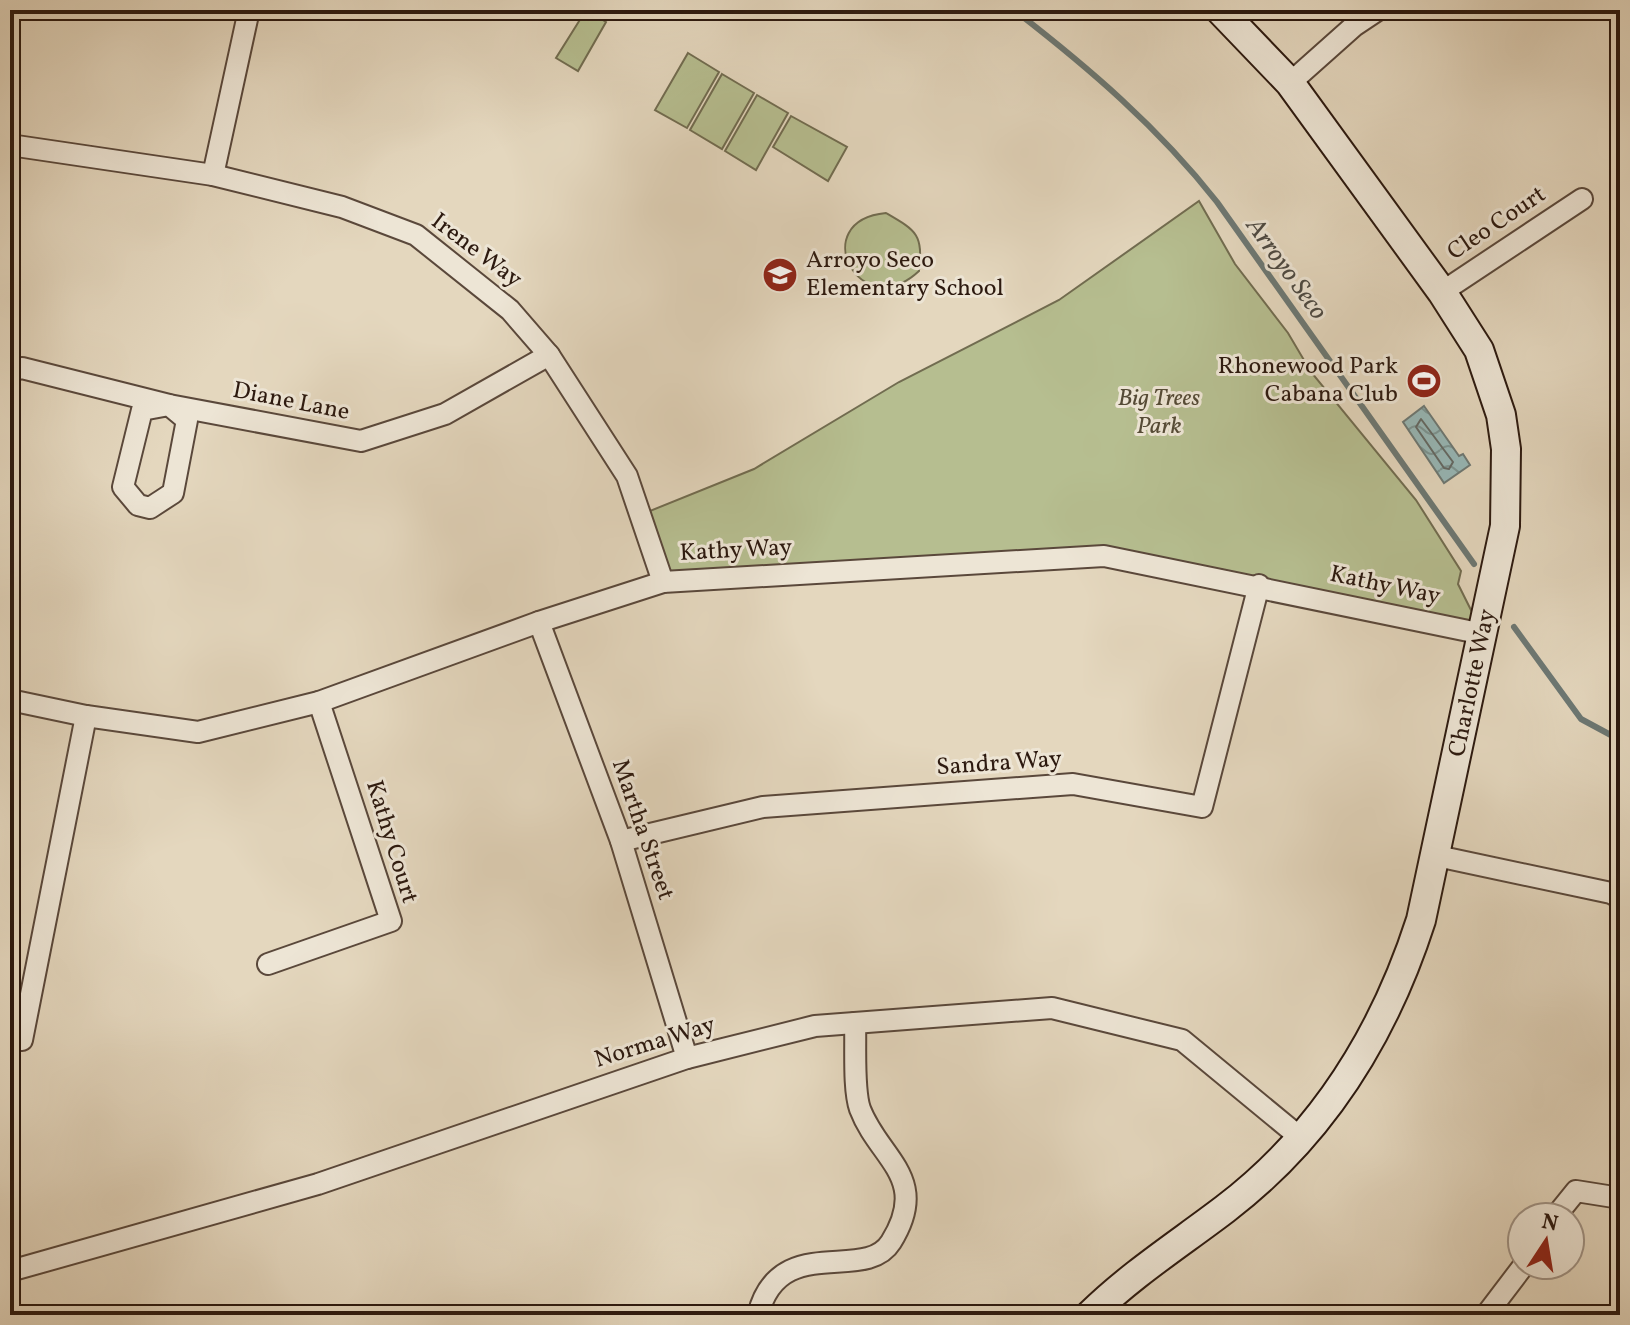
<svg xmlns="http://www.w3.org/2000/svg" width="1630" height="1325" viewBox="0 0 1630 1325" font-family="Vollkorn,serif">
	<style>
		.green { fill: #b6be90; stroke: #716c50; stroke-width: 2 }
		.water { fill: url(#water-waves); stroke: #6c7874; stroke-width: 2 }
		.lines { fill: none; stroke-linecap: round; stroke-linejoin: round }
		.shore { stroke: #626864; stroke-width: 2 }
		.stream { stroke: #6c7874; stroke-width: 6 }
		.street-casing { stroke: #5a483b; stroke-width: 24 }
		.secondary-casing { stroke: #2c190f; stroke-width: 32 }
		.street { stroke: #ede5d5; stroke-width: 20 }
		.secondary { stroke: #ede5d5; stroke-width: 28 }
		.labels { text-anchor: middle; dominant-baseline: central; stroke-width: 6; stroke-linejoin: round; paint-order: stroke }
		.street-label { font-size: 24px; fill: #2c190f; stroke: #ede5d5 }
		.poi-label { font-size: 24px; fill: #2c190f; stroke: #ede5d5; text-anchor: start }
		.park-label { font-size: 24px; font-style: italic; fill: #554b36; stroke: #ede5d5 }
		.water-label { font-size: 26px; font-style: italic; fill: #4c4942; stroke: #ede5d5 }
	</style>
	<defs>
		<pattern id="water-waves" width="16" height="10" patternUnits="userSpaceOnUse" patternTransform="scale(2)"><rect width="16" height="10" fill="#97b8b8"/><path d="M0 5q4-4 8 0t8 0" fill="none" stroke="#7b9594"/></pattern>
	</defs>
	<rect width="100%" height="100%" fill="#e4d7be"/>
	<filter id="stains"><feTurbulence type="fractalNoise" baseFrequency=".0025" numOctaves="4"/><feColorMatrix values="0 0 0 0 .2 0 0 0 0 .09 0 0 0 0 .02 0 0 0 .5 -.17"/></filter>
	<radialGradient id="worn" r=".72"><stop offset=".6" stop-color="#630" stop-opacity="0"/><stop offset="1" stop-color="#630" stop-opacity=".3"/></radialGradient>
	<!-- green -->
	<g class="green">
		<path d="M586 10 606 22 578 71 556 58Z"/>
		<path d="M688 53 719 72 687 128 655 110Z"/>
		<path d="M722 74 754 93 722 149 690 130Z"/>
		<path d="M757 95 788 113 756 170 725 151Z"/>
		<path d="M791 116 847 147 828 181 773 147Z"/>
		<path d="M1199 201 1235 264 1288 333 1311 372 1416 500 1461 571 1458 584 1483 634 1104 556 663 582 640 515 754 469 899 382 1059 300Z"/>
		<path d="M886 213C917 231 923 234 919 271 860 326 805 221 886 213Z"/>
	</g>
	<!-- water -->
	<path class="water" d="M1424 406 1459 456 1463 454 1470 465 1444 483 1403 422Z"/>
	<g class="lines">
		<!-- shore -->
		<path class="shore" d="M1421 419 1453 462 1449 469 1444 468 1416 427Z"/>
		<!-- stream -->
		<g class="stream">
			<path d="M1014 10C1089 68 1158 127 1217 202L1474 564"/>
			<path d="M1514 627 1581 719 1620 740"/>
		</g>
		<defs>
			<g id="street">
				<path d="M1290 83 1354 26 1378 10"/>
				<path d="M10 145 213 175 342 207 416 235 510 310 549 355 627 476 663 582"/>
				<path d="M213 175 249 10"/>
				<path d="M1442 292 1582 199"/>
				<path d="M10 371 22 368 169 405 361 441 445 414 549 355"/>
				<path d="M169 405 187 420 173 493 150 508 138 505 123 487 142 410Z"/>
				<path d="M539 622 621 841 687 1058"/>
				<path d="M10 700 86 716 198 732 319 702 539 622 663 582 1104 556 1483 634"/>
				<path d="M621 841 763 807 1073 784 1202 807 1259 585"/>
				<path d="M1437 856 1611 893 1620 898"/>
				<path d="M268 964 391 921 319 702"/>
				<path d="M22 1040 86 716"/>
				<path d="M1555 1217 1576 1191 1620 1198"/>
				<path d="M10 1271 318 1184 687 1058 815 1026 1052 1008 1182 1040 1302 1139"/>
				<path d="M758 1315C779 1231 865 1284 891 1242 931 1178 879 1159 860 1109 853 1089 856 1046 855 1023"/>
				<path d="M1486 1315 1524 1265"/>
			</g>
			<path id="secondary" d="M1090 1315C1132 1274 1179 1244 1225 1209 1322 1135 1384 1035 1421 920L1505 526 1506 449 1501 415 1479 350 1442 292 1290 83 1220 10"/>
		</defs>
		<!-- street casing -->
		<use href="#street" class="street-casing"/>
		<!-- secondary casing -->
		<use href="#secondary" class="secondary-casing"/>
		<!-- street -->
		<use href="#street" class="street"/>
		<!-- secondary -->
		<use href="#secondary" class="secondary"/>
	</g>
	<!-- icons -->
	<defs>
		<symbol id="school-disc" viewBox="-11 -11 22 22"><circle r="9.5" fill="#8f2418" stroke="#ede5d5"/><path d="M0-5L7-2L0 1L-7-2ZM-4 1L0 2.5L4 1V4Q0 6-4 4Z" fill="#fff"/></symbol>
		<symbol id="stadium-disc" viewBox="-11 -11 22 22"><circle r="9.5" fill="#8f2418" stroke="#ede5d5"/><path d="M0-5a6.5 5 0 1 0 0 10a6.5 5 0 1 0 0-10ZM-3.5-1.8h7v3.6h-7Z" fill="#fff"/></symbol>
	</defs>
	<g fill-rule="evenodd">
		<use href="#school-disc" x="760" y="255" width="40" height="40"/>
		<use href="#stadium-disc" x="1404" y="361" width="40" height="40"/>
	</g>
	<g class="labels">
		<!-- street labels -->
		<g class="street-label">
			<text transform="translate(1497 224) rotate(-34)">Cleo Court</text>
			<text transform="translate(476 251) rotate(37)">Irene Way</text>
			<text transform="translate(291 402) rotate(11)">Diane Lane</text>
			<text transform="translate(736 551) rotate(-3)">Kathy Way</text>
			<text transform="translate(1385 586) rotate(12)">Kathy Way</text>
			<text transform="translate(1473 683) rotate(-78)">Charlotte Way</text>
			<text transform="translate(999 764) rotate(-4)">Sandra Way</text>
			<text transform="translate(642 830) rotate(71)">Martha Street</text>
			<text transform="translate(391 842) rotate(73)">Kathy Court</text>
			<text transform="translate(655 1043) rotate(-17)">Norma Way</text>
		</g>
		<!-- poi labels -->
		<g class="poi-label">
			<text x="806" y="261">Arroyo Seco<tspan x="806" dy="28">Elementary School</tspan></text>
			<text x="1398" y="367" text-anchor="end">Rhonewood Park<tspan x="1398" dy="28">Cabana Club</tspan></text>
		</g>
		<!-- park labels -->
		<g class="park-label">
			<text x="1159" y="399">Big Trees<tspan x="1159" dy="28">Park</tspan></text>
		</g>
		<!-- water labels -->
		<g class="water-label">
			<text transform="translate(1286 269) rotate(54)">Arroyo Seco</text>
		</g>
	</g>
	<!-- margin -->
	<rect width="1630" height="1325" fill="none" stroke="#e4d7be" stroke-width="40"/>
	<rect x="12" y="12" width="1606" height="1301" fill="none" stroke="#2c190f" stroke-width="4"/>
	<rect x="20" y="20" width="1590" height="1285" fill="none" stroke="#2c190f" stroke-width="2"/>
	<!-- north arrow -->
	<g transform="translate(1546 1241) rotate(12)"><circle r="38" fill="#ede5d5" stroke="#a09386" stroke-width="2"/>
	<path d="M0-6L14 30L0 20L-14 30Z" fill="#8f2418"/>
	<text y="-12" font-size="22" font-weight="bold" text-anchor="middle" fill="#2c190f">N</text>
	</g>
	<rect width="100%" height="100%" filter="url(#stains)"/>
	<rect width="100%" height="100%" fill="url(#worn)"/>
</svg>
